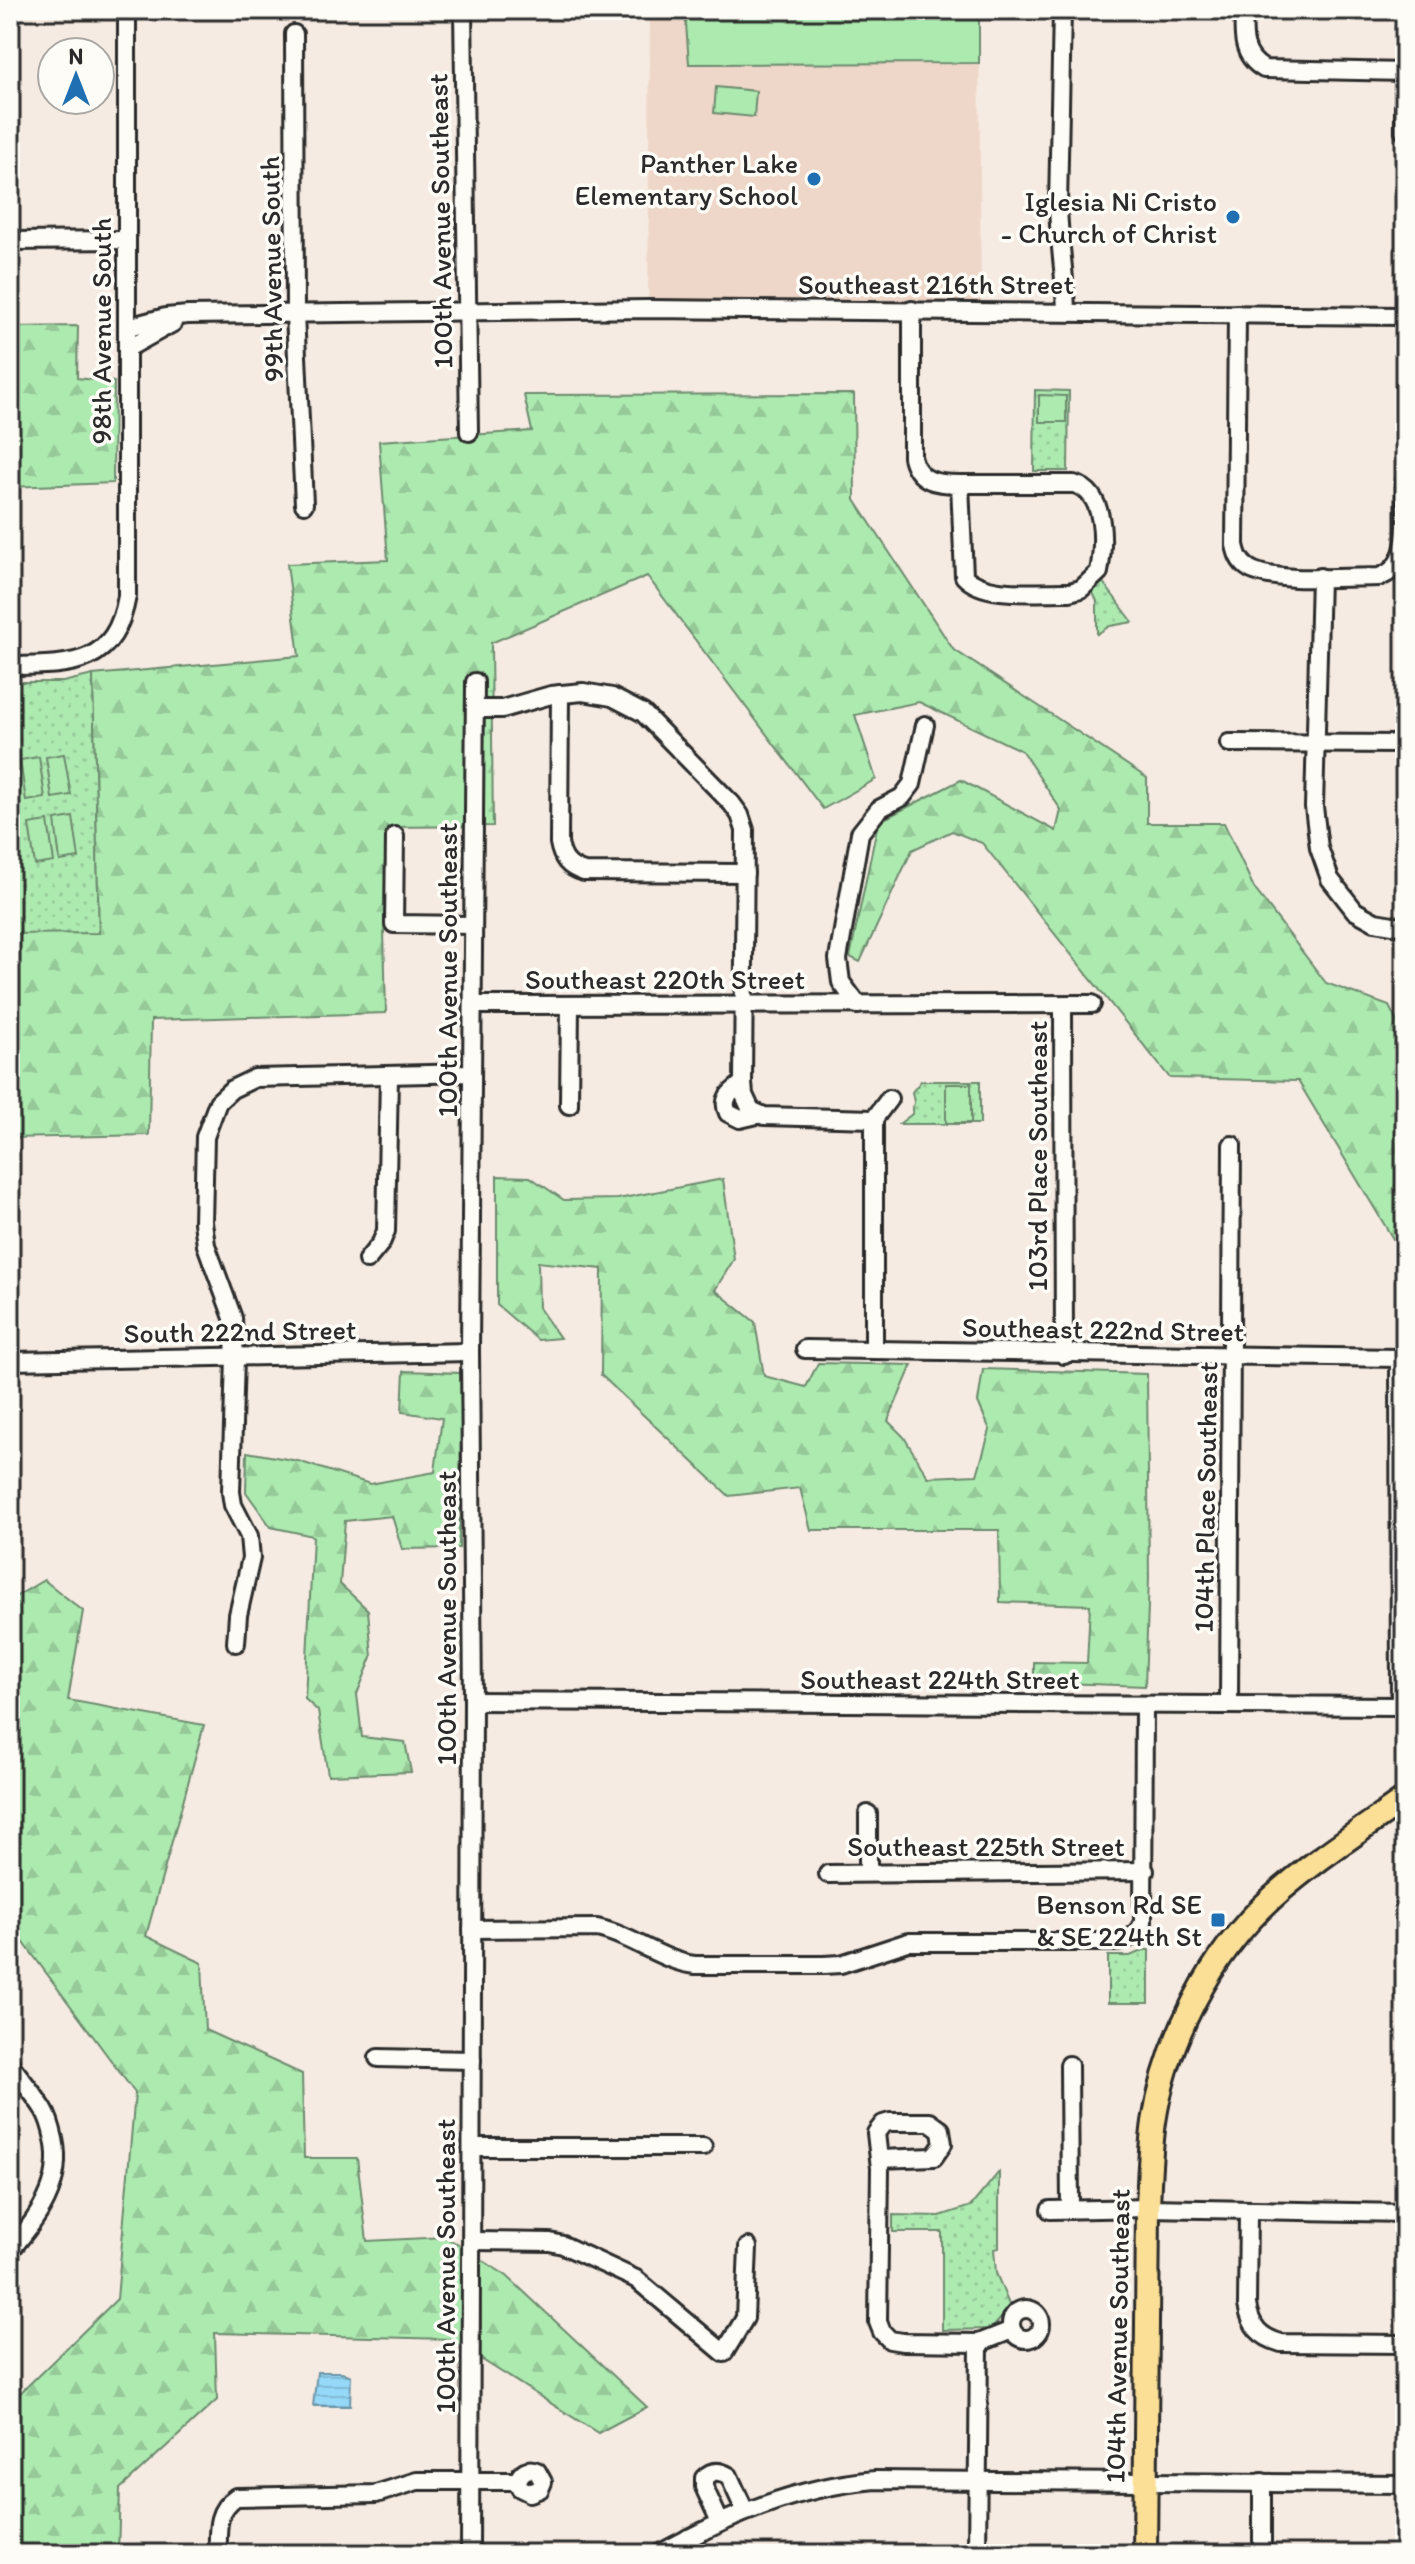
<svg xmlns="http://www.w3.org/2000/svg" width="1415" height="2564" viewBox="0 0 1415 2564" font-family="Itim,sans-serif">
	<style>
		.built { fill: #eed7c8 }
		.grass { fill: url(#grass-dots); stroke: #6c8a6e; stroke-width: 2 }
		.forest { fill: url(#forest-firs); stroke: #6c8a6e; stroke-width: 2 }
		.pitch { fill: #adeab0; stroke: #6c8a6e; stroke-width: 2 }
		.water { fill: url(#water-rules); stroke: #6b93a6; stroke-width: 2 }
		.lines { fill: none; stroke-linecap: round; stroke-linejoin: round }
		.minor-casing { stroke: #2b2b2b; stroke-width: 22 }
		.major-casing { stroke: #2b2b2b; stroke-width: 28 }
		.minor { stroke: #fdfcf7; stroke-width: 16 }
		.major { stroke: #fbdf96; stroke-width: 22 }
		.poi-dot { fill: #1f6fb2; stroke: #fdfcf7; stroke-width: 3 }
		.labels { text-anchor: middle; dominant-baseline: central; stroke-width: 7; stroke-linejoin: round; paint-order: stroke }
		.poi-label { font-size: 28px; fill: #2b2b2b; stroke: #fdfcf7; text-anchor: end }
		.street-label { font-size: 28px; fill: #2b2b2b; stroke: #fdfcf7 }
	</style>
	<defs>
		<pattern id="grass-dots" width="8" height="8" patternUnits="userSpaceOnUse" patternTransform="scale(2)"><rect width="8" height="8" fill="#adeab0"/><path d="M2 2h.1M6 6h.1" fill="none" stroke="#95c998" stroke-width="1.8" stroke-linecap="round"/></pattern>
		<pattern id="forest-firs" width="22" height="20" patternUnits="userSpaceOnUse" patternTransform="scale(2)"><rect width="22" height="20" fill="#adeab0"/><path d="M5 1l3.5 6h-7zM16 11l3.5 6h-7z" fill="#95c998"/></pattern>
		<pattern id="water-rules" width="6" height="5" patternUnits="userSpaceOnUse" patternTransform="scale(2)"><rect width="6" height="5" fill="#96d8f8"/><path d="M0 2.5h6" fill="none" stroke="#81bad5"/></pattern>
	</defs>
	<rect width="100%" height="100%" fill="#f6ebe2"/>
	<filter id="ink" filterUnits="userSpaceOnUse"><feTurbulence type="fractalNoise" baseFrequency=".0125" numOctaves="2"/><feDisplacementMap in="SourceGraphic" scale="16" xChannelSelector="R" yChannelSelector="G"/><feConvolveMatrix kernelMatrix="1 2 1 2 8 2 1 2 1" color-interpolation-filters="sRGB"/></filter>
	<g filter="url(#ink)">
		<!-- built -->
		<path class="built" d="M650 10H979L981 310 648 309Z"/>
		<!-- grass -->
		<g class="grass">
			<path d="M1035 390 1069 391 1068 471H1034Z"/>
			<path d="M1102 581 1133 622 1110 626 1097 634V601L1092 591Z"/>
			<path d="M93 675 99 934H10V682H63Z"/>
			<path d="M921 1081H980V1124H899L912 1114 914 1102 912 1092Z"/>
			<path d="M1144 1950H1149V2003H1108V1956H1130Z"/>
			<path d="M999 2172V2248L994 2249 996 2273 1010 2307 992 2329 942 2330V2232H893V2215L940 2216 971 2206Z"/>
		</g>
		<!-- forest -->
		<g class="forest">
			<path d="M78 326 77 378 114 382 113 483 10 487V327Z"/>
			<path d="M854 394 855 500 953 649 1147 778V823H1224L1254 888 1326 983 1389 1006 1405 1038V1259L1298 1081 1170 1078 982 843 952 831 912 850 860 962 850 957 878 822 961 780 1056 831 1061 810 1022 751 919 702 855 715 876 779 823 809 647 576 491 643 493 826 387 827 384 930 386 1013 151 1020 149 1135 10 1138V934L99 933 93 675 299 656 287 564 388 560 379 441 532 431 524 395Z"/>
			<path d="M497 1176 530 1177 564 1200 618 1199 723 1179 734 1259 715 1290 755 1322 764 1376 806 1387 818 1363 912 1365 888 1421 904 1437 928 1477 977 1475 990 1430 978 1402 983 1369 1147 1374 1149 1578 1145 1686 1034 1682V1662L1087 1663 1090 1605 1000 1602 999 1530H811L800 1488 729 1496 601 1375 602 1269 538 1262 539 1308 560 1338 538 1340 497 1305Z"/>
			<path d="M404 1371 462 1373 459 1548 402 1549 392 1516 345 1521 340 1584 368 1610 372 1657 357 1694 362 1737 405 1742 411 1772 328 1775 318 1711 305 1699 313 1536 271 1527 246 1492 247 1452 298 1461 370 1484 435 1472 442 1418 402 1412Z"/>
			<path d="M44 1580 83 1611 68 1700 204 1725 146 1936 202 1963 205 2030 302 2074 304 2158H357L367 2241 446 2237 507 2276 647 2407 598 2433 449 2339 215 2333 217 2400 120 2489 118 2554H10V2403L117 2299 135 2093 10 1924V1600Z"/>
		</g>
		<!-- pitch -->
		<g class="pitch">
			<path d="M685 10H979V63L689 64Z"/>
			<path d="M716 87 756 91 754 117 714 113Z"/>
			<path d="M1039 395 1066 396V422H1039Z"/>
			<path d="M64 754 71 795 52 798 46 757Z"/>
			<path d="M39 757 45 798 26 801 20 760Z"/>
			<path d="M73 817 79 858 60 861 55 820Z"/>
			<path d="M48 821 54 862 35 865 29 824Z"/>
			<rect x="946" y="1084" width="25" height="39"/>
		</g>
		<!-- water -->
		<path class="water" d="M317 2372H342L351 2376 350 2406H313Z"/>
		<g class="lines">
			<defs>
				<g id="minor">
					<path d="M463 10 469 432"/>
					<path d="M1062 10 1058 206C1059 241 1065 275 1066 311"/>
					<path d="M1244 10C1243 34 1241 56 1264 69L1405 72"/>
					<path d="M294 34 295 314 304 504"/>
					<path d="M1404 131 1405 29"/>
					<path d="M10 241 127 240"/>
					<path d="M912 310V457C918 482 937 484 960 484L964 576C985 599 1040 591 1069 592L1081 589 1099 572C1104 544 1107 493 1074 484H960"/>
					<path d="M1237 314 1235 545C1237 554 1239 561 1247 567 1269 584 1350 577 1379 577 1415 567 1405 511 1405 481"/>
					<path d="M128 327 166 317 188 315 648 309 1405 316"/>
					<path d="M128 348 173 323"/>
					<path d="M1320 577 1314 807 1319 848 1330 879 1355 911 1375 922 1405 927"/>
					<path d="M10 666C71 665 115 667 127 596V10"/>
					<path d="M560 694 559 843C562 859 568 867 584 872L745 873"/>
					<path d="M475 709H502L551 695 583 692 612 697 643 713 732 804 740 815 745 830 743 1083 744 1095 751 1110 764 1116 874 1119 889 1099"/>
					<path d="M1229 743 1405 744"/>
					<path d="M395 836 394 924 473 925"/>
					<path d="M473 1005 1092 1004"/>
					<path d="M858 1005 841 982 838 959 860 833 879 809 902 797 912 784 925 725"/>
					<path d="M1063 1006 1064 1355"/>
					<path d="M743 1083C731 1092 721 1098 728 1113L740 1119 757 1115"/>
					<path d="M569 1105 570 1005"/>
					<path d="M367 1260 381 1243 386 1231 389 1076"/>
					<path d="M805 1349 1399 1358 1400 1706"/>
					<path d="M874 1350V1119"/>
					<path d="M10 1361 470 1352"/>
					<path d="M236 1643 238 1615 251 1558 249 1536 233 1505 231 1492 235 1358 233 1318 206 1245 203 1222 205 1137 218 1102 232 1089 255 1078 472 1073"/>
					<path d="M473 1701 1400 1706 1405 1709"/>
					<path d="M1229 1705 1232 1145"/>
					<path d="M868 1814V1873"/>
					<path d="M828 1874 1145 1871"/>
					<path d="M472 1929 597 1928C631 1935 663 1962 695 1965H824L841 1964 908 1942H1118C1131 1938 1138 1934 1143 1922L1144 1706"/>
					<path d="M378 2058 472 2060"/>
					<path d="M10 2064C21 2079 34 2094 44 2110 49 2118 52 2130 54 2139 64 2185 37 2218 10 2251"/>
					<path d="M1069 2065 1070 2210"/>
					<path d="M472 2147H703"/>
					<path d="M879 2159 934 2157 943 2144 941 2130 930 2122H890L883 2124 876 2133 880 2168 878 2322 882 2332 890 2340 903 2342 979 2343 1012 2330"/>
					<path d="M1050 2210 1148 2208 1405 2213"/>
					<path d="M1248 2212 1247 2305C1251 2327 1260 2337 1281 2343L1405 2344"/>
					<path d="M472 2241 550 2242 563 2245 636 2279 724 2353 745 2318 748 2247"/>
					<circle cx="1026" cy="2324" r="15"/>
					<path d="M1262 2482V2554"/>
					<path d="M720 2522 704 2487V2478C712 2470 719 2470 729 2476L745 2511"/>
					<path d="M688 2538 696 2554"/>
					<path d="M218 2554C218 2531 215 2511 236 2497L376 2494 417 2481H518C521 2471 528 2467 537 2471L543 2482 540 2489 530 2493 520 2488 518 2481"/>
					<path d="M470 2554 473 1701 470 1352 475 682"/>
					<path d="M659 2554C728 2516 796 2487 875 2480L1405 2484"/>
					<path d="M977 2554 979 2343"/>
				</g>
				<path id="major" d="M1145 2554 1148 2208C1149 2179 1150 2151 1154 2122 1166 2041 1211 1953 1272 1898 1313 1861 1360 1831 1405 1799"/>
			</defs>
			<!-- minor casing -->
			<use href="#minor" class="minor-casing"/>
			<!-- major casing -->
			<use href="#major" class="major-casing"/>
			<!-- minor -->
			<use href="#minor" class="minor"/>
			<!-- major -->
			<use href="#major" class="major"/>
		</g>
	</g>
	<!-- markers -->
	<g class="poi-dot">
		<circle cx="814" cy="179" r="8"/>
		<circle cx="1233" cy="217" r="8"/>
		<rect x="1210" y="1912" width="16" height="16" rx="4"/>
	</g>
	<g class="labels">
		<!-- poi labels -->
		<g class="poi-label">
			<text x="798" y="163">Panther Lake<tspan x="798" dy="32">Elementary School</tspan></text>
			<text x="1217" y="201">Iglesia Ni Cristo<tspan x="1217" dy="32">- Church of Christ</tspan></text>
			<text x="1202" y="1904">Benson Rd SE<tspan x="1202" dy="32">&amp; SE 224th St</tspan></text>
		</g>
		<!-- street labels -->
		<g class="street-label">
			<text transform="translate(440 221) rotate(-91)">100th Avenue Southeast</text>
			<text transform="translate(271 269) rotate(-91)">99th Avenue South</text>
			<text x="936" y="284">Southeast 216th Street</text>
			<text transform="translate(101 331) rotate(-90)">98th Avenue South</text>
			<text transform="translate(447 970) rotate(-90)">100th Avenue Southeast</text>
			<text x="665" y="979">Southeast 220th Street</text>
			<text transform="translate(1037 1156) rotate(-90)">103rd Place Southeast</text>
			<text transform="translate(1103 1329) rotate(1)">Southeast 222nd Street</text>
			<text transform="translate(240 1331) rotate(-1)">South 222nd Street</text>
			<text transform="translate(1205 1497) rotate(-89)">104th Place Southeast</text>
			<text transform="translate(446 1618) rotate(-90)">100th Avenue Southeast</text>
			<text x="940" y="1679">Southeast 224th Street</text>
			<text x="986" y="1846">Southeast 225th Street</text>
			<text transform="translate(445 2266) rotate(-90)">100th Avenue Southeast</text>
			<text transform="translate(1117 2336) rotate(-89)">104th Avenue Southeast</text>
		</g>
	</g>
	<!-- margin -->
	<rect width="1415" height="2564" fill="none" stroke="#fdfcf7" stroke-width="40"/>
	<rect x="20" y="20" width="1375" height="2524" fill="none" stroke="#2b2b2b" stroke-width="3" filter="url(#ink)"/>
	<!-- north arrow -->
	<g transform="translate(76 76)"><circle r="38" fill="#fdfcf7" stroke="#a9a8a5" stroke-width="2"/>
	<path d="M0-6L14 30L0 20L-14 30Z" fill="#1f6fb2"/>
	<text y="-12" font-size="22" font-weight="bold" text-anchor="middle" fill="#2b2b2b">N</text>
	</g>
</svg>
